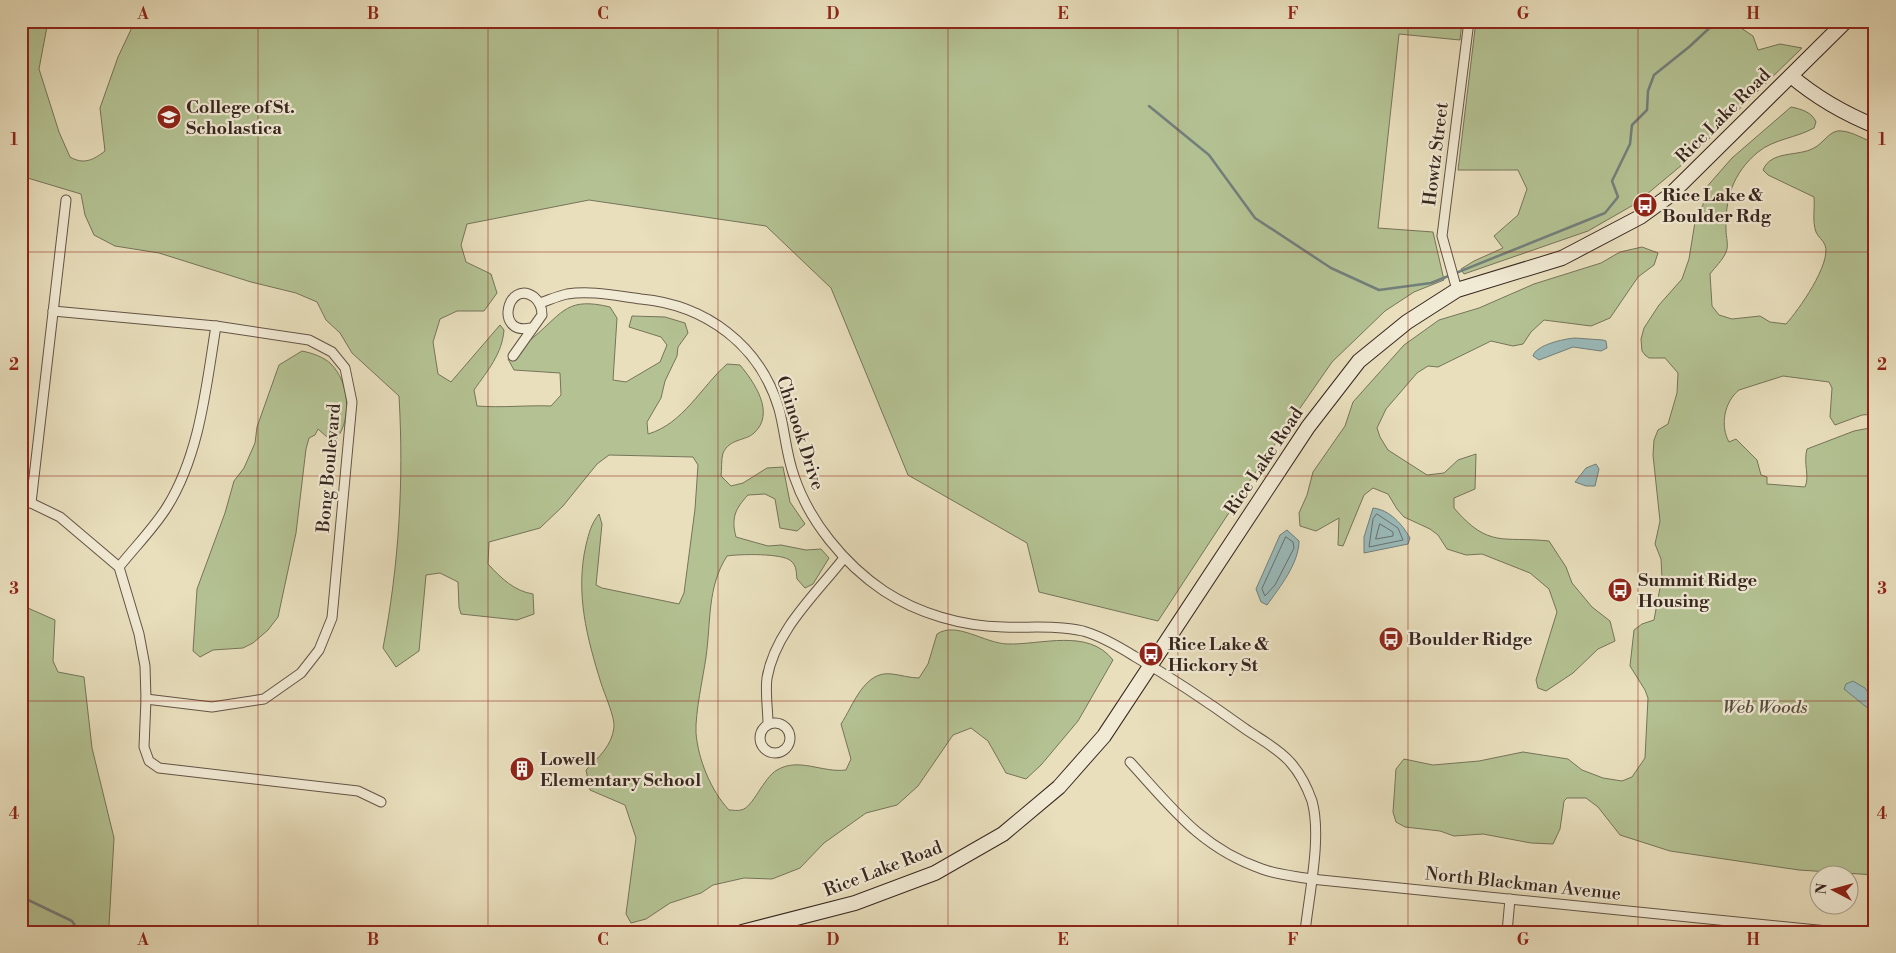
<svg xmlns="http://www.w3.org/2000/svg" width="1896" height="953" viewBox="0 0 1896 953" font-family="'Libre Bodoni',serif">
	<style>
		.green { fill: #b4c293; stroke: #76745a }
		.water { fill: #9ababa; stroke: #727f7c }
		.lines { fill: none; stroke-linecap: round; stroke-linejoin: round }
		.shore { stroke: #68706d; stroke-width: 1 }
		.stream { stroke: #727f7c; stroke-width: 2.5 }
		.street-casing { stroke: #645447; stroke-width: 11 }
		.secondary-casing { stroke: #372620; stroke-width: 16 }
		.street { stroke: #f1ead4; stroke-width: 9 }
		.secondary { stroke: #f1ead4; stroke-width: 14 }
		.grid { fill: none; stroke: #8f2418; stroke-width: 1; stroke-opacity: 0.55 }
		.labels { text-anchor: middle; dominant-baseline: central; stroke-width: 4.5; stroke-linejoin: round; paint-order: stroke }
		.poi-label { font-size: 18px; font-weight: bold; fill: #372620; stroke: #f1ead4; text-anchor: start }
		.street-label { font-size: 18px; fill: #372620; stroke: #f1ead4 }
		.park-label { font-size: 18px; font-style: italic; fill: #564d3d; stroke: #f1ead4 }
		.neatline { fill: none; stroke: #8f2418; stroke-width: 2 }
		.grid-label { font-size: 16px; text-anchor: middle; font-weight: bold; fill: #8f2418 }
	</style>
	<rect width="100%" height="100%" fill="#e9dfbd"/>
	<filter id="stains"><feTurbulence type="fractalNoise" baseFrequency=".004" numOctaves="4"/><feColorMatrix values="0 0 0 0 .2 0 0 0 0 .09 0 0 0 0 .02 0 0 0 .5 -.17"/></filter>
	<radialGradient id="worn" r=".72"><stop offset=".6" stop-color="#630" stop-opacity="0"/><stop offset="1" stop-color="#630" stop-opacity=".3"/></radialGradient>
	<!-- green -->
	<g class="green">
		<path d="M21 21H48L39 69 59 132 70 157C84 165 93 160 105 151L100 108 118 57 135 21H1462L1460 40 1399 34 1378 228 1433 232 1444 280 1414 292 1385 311 1332 362 1257 470 1158 621 1039 592 1027 543 908 475 831 288 766 226 589 200 467 224 461 245 466 262 491 274 497 293 484 311H457L440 319 433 342 438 374 451 382 500 325 504 330C502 354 488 370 474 390L477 406C502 408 526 405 551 406L561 395 560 373 514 370 508 359C519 345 523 346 535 336 564 311 568 297 610 307L617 318 613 380 626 382 660 362 667 345 661 337 629 327 632 316 665 317 685 323 688 333 678 347 677 356 665 381 661 398 647 422 648 434C683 424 701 387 727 364L740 365C754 382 776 413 754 433 746 441 730 438 723 453 721 459 722 470 721 476L731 486 743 483 767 468 783 467 790 502 805 524 797 531 780 528 775 499 765 494 748 495C735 509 731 518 736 537L768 546 781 545 806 550 821 549 829 558 813 584 805 588 797 579C796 572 797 566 791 561 783 553 739 554 727 556 707 587 711 622 706 657 703 678 695 713 696 733 698 759 711 791 729 810 733 810 738 811 741 810 753 808 763 778 777 770 799 757 822 773 846 770L851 759 841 724C853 706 864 670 892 674 901 675 910 678 919 678L928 664 937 634C956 621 984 643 1007 644 1042 645 1088 628 1113 660L1078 721 1041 765 1026 779 1006 773 988 741 971 728 953 735 918 786 897 805 866 813 824 843 800 868 772 879 744 878 713 885 701 893 670 903 646 919 631 923 626 914 636 838 625 805 590 790 586 770C598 758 612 746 614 727 615 717 604 693 601 683 587 638 575 593 586 545 589 533 591 524 599 514L602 524 596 585 602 588 679 604 684 593 695 509 698 465 693 457 609 455 597 464 563 506 540 528 489 542 488 564C501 578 514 591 533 594L534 614 517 620 461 614 459 607 458 582 440 573 426 575 419 651 396 667 383 648C399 565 404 481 399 396L352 353 340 333 326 320 317 302 296 293 251 282 159 253 115 246 94 235 85 215 81 194 21 176Z"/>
		<path d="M1476 21H1735V24L1753 36 1758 50 1780 44 1802 48 1683 164 1635 204 1588 231 1464 274 1461 269 1474 261 1503 248 1494 236 1518 215 1527 189 1518 170H1458Z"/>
		<path d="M1791 107C1801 109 1812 112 1816 122L1814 128C1796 138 1774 139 1758 152 1733 173 1725 198 1726 230 1726 237 1729 246 1726 252 1723 260 1715 267 1710 274L1712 306 1719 315 1732 319 1760 316 1770 322 1786 324C1798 311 1832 263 1825 245 1823 240 1818 237 1816 232 1812 221 1815 208 1814 197L1768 175 1763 170C1771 150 1798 157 1814 148 1824 143 1830 129 1842 131 1853 132 1865 140 1875 143V414L1862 415 1835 425 1830 417 1832 388 1829 382 1783 376 1739 390C1724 402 1720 426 1729 442L1736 439 1757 460 1761 475 1767 477V484L1805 487C1810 477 1803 463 1807 449L1854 431 1875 427V875L1799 870 1670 851 1620 835 1598 807 1586 798H1567L1564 801 1560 829 1553 844 1531 843 1483 834 1454 836 1440 831 1405 827 1396 822 1393 812 1396 769 1404 759 1433 765 1479 761 1523 752 1568 759 1582 770 1603 778 1622 781 1632 777 1645 758 1648 698 1645 690 1630 666 1634 630 1642 624 1654 620 1662 577 1661 559 1655 544 1660 521 1653 455 1654 440 1658 430 1668 424 1677 393 1678 373 1665 358H1649L1645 355 1642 351 1641 339 1644 328 1659 305 1682 279 1689 259 1696 216 1703 205 1704 190 1732 158Z"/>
		<path d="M1642 247 1658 253 1654 265 1638 277 1610 318 1591 326 1544 320 1531 332 1523 344 1513 346 1491 341 1438 367 1428 366 1417 373 1386 409 1377 428 1380 437 1388 450 1427 475 1444 473 1458 460 1476 454 1475 489 1454 498V508C1489 549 1503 536 1549 541L1566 567 1572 583 1592 607 1610 621 1615 641 1598 649 1573 673 1546 691 1538 688 1536 680 1557 612 1549 589 1530 573 1482 554 1466 555 1447 549 1438 535 1430 529 1404 517 1397 509 1388 494 1373 488 1364 495 1343 546 1338 545 1339 518 1316 531 1300 526 1299 513 1307 495 1313 472 1345 426 1353 402 1404 345 1439 320 1479 308 1534 284 1601 263 1620 252Z"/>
		<path d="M302 351C312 353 324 357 331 364 349 382 352 418 337 438L327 437 318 429 315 435 309 438 306 449 296 533 278 617 268 630 253 643 243 648 213 650 200 657 193 651 197 589 225 513 234 481 244 468 255 443 257 427 279 365Z"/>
		<path d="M21 605 55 620 53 661 58 672 84 677 92 748 114 838 109 925 115 932H21Z"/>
	</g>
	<!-- water -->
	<g class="water">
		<path d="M1575 338 1603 340 1606 341 1607 348 1601 351 1573 347 1539 360 1533 356C1536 345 1563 339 1575 338Z"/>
		<path d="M1596 464 1599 469 1595 486H1586L1575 482 1586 468Z"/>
		<path d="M1373 508C1390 510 1402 524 1410 538L1408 544 1364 553V537Z"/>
		<path d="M1287 530 1299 541C1299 563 1280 587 1267 605L1261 602 1256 589 1280 535Z"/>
		<path d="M1853 681 1865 688 1871 697H1875V714L1844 689 1846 684Z"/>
	</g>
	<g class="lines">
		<!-- shore -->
		<g class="shore">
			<path d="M1377 514 1398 528 1403 540 1369 547 1373 519Z"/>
			<path d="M1380 524 1393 532V536L1376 539Z"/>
			<path d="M1286 537 1293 542 1294 548 1275 585 1265 596 1262 589Z"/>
		</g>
		<!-- stream -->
		<g class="stream">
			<path d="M1149 106 1209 155 1255 218 1331 268 1379 290 1431 283 1605 213 1618 197 1612 181 1630 144 1632 125 1647 110 1648 91 1654 75 1689 47 1717 21"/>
			<path d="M21 846 23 848 22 897 72 921 79 932"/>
		</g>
		<defs>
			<g id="street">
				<path d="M1457 290 1442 236 1469 21"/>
				<path d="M540 303C549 300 558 296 567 294 591 290 617 296 641 299 706 305 760 345 779 409 785 431 786 454 794 476 809 521 844 564 884 591 919 614 962 626 1003 627 1030 628 1056 625 1083 631 1101 636 1118 646 1134 656 1172 678 1208 702 1244 728 1258 738 1278 748 1290 762 1300 773 1307 787 1312 801 1322 837 1309 894 1305 932"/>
				<path d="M53 311 216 326 309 340 332 352 345 368 352 402 332 618 319 650 301 673 264 699 212 707 146 699"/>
				<path d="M513 356 542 315C542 308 540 302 534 297 508 278 493 336 531 328"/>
				<path d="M21 502 31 503 60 517 119 567 139 634 145 666 146 699 144 747 149 761 159 768 358 791 381 802"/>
				<path d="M31 503 66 200"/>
				<path d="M119 567C134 548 154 528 167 507 200 454 206 387 216 326"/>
				<circle cx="775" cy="738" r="15"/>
				<path d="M768 724C768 710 765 692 767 678 775 631 816 594 844 558"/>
				<path d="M1130 762C1172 808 1201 848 1262 869 1278 875 1295 876 1311 879L1837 932"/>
				<path d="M1507 932 1510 899"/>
			</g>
			<g id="secondary">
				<path d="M1791 76C1817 98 1843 113 1875 126"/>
				<path d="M742 932 855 903 935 873 1003 834 1059 787 1104 736 1308 427 1359 361 1407 322 1457 290 1562 258 1640 217 1669 196 1846 21"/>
			</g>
		</defs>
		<!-- street casing -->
		<use href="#street" class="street-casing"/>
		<!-- secondary casing -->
		<use href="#secondary" class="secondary-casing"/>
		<!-- street -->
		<use href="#street" class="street"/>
		<!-- secondary -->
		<use href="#secondary" class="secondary"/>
	</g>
	<!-- grid -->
	<path class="grid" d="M258 21V932M488 21V932M718 21V932M948 21V932M1178 21V932M1408 21V932M1638 21V932M21 252H1875M21 476H1875M21 701H1875"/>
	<!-- icons -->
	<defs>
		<symbol id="university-disc" viewBox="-11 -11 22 22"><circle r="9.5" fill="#8f2418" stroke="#f1ead4"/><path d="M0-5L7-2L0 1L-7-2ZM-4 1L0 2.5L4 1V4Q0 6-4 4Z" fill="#fff"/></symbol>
		<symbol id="bus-disc" viewBox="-11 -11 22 22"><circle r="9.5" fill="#8f2418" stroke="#f1ead4"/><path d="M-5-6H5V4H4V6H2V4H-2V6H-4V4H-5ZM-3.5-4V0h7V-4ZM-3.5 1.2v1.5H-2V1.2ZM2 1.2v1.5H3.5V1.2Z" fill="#fff"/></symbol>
		<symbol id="building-disc" viewBox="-11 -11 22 22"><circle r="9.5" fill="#8f2418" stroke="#f1ead4"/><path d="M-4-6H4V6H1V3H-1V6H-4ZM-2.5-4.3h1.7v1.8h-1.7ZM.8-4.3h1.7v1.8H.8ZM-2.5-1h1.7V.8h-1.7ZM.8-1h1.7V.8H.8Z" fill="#fff"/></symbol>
	</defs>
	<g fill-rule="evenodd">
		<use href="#university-disc" x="155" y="103" width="28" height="28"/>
		<use href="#bus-disc" x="1631" y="191" width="28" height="28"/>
		<use href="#bus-disc" x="1606" y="576" width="28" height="28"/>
		<use href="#bus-disc" x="1377" y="625" width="28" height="28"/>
		<use href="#bus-disc" x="1137" y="640" width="28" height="28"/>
		<use href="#building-disc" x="508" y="755" width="28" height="28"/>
	</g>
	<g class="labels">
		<!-- poi labels -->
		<g class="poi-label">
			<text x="186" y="107">College of St.<tspan x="186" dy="21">Scholastica</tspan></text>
			<text x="1662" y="195">Rice Lake &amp;<tspan x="1662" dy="21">Boulder Rdg</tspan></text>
			<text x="1638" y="580">Summit Ridge<tspan x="1638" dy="21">Housing</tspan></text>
			<text x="1408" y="639">Boulder Ridge</text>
			<text x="1168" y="644">Rice Lake &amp;<tspan x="1168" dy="21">Hickory St</tspan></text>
			<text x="540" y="759">Lowell<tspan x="540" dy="21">Elementary School</tspan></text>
		</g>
		<!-- street labels -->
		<g class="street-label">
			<text transform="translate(1723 116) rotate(-45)">Rice Lake Road</text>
			<text transform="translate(1436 154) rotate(-83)">Howtz Street</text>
			<text transform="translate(800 433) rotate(72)">Chinook Drive</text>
			<text transform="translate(1264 461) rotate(-56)">Rice Lake Road</text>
			<text transform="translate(329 468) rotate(-85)">Bong Boulevard</text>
			<text transform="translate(883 869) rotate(-21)">Rice Lake Road</text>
			<text transform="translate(1523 884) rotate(6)">North Blackman Avenue</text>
		</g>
		<!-- park labels -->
		<g class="park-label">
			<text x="1765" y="707">Web Woods</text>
		</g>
	</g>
	<!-- margin -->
	<rect width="1896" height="953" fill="none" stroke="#e9dfbd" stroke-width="55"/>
	<!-- north arrow -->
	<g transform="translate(1834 890) rotate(276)"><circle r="24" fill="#f1ead4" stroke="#a79c8c"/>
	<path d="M0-4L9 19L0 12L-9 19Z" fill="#8f2418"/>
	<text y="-8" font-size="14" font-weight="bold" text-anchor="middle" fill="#372620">N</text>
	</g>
	<rect x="28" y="28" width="1840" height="898" class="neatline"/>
	<g class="grid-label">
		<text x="143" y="19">A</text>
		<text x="373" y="19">B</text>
		<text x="603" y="19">C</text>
		<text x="833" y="19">D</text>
		<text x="1063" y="19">E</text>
		<text x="1293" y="19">F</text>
		<text x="1523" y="19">G</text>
		<text x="1753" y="19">H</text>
		<text x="14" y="145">1</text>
		<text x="1882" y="145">1</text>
		<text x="14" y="370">2</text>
		<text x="1882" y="370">2</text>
		<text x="14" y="594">3</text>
		<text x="1882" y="594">3</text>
		<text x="14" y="819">4</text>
		<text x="1882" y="819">4</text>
		<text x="143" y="945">A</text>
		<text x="373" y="945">B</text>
		<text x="603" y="945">C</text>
		<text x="833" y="945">D</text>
		<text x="1063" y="945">E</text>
		<text x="1293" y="945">F</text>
		<text x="1523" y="945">G</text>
		<text x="1753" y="945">H</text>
	</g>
	<rect width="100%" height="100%" filter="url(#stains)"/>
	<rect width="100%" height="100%" fill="url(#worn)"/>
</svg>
